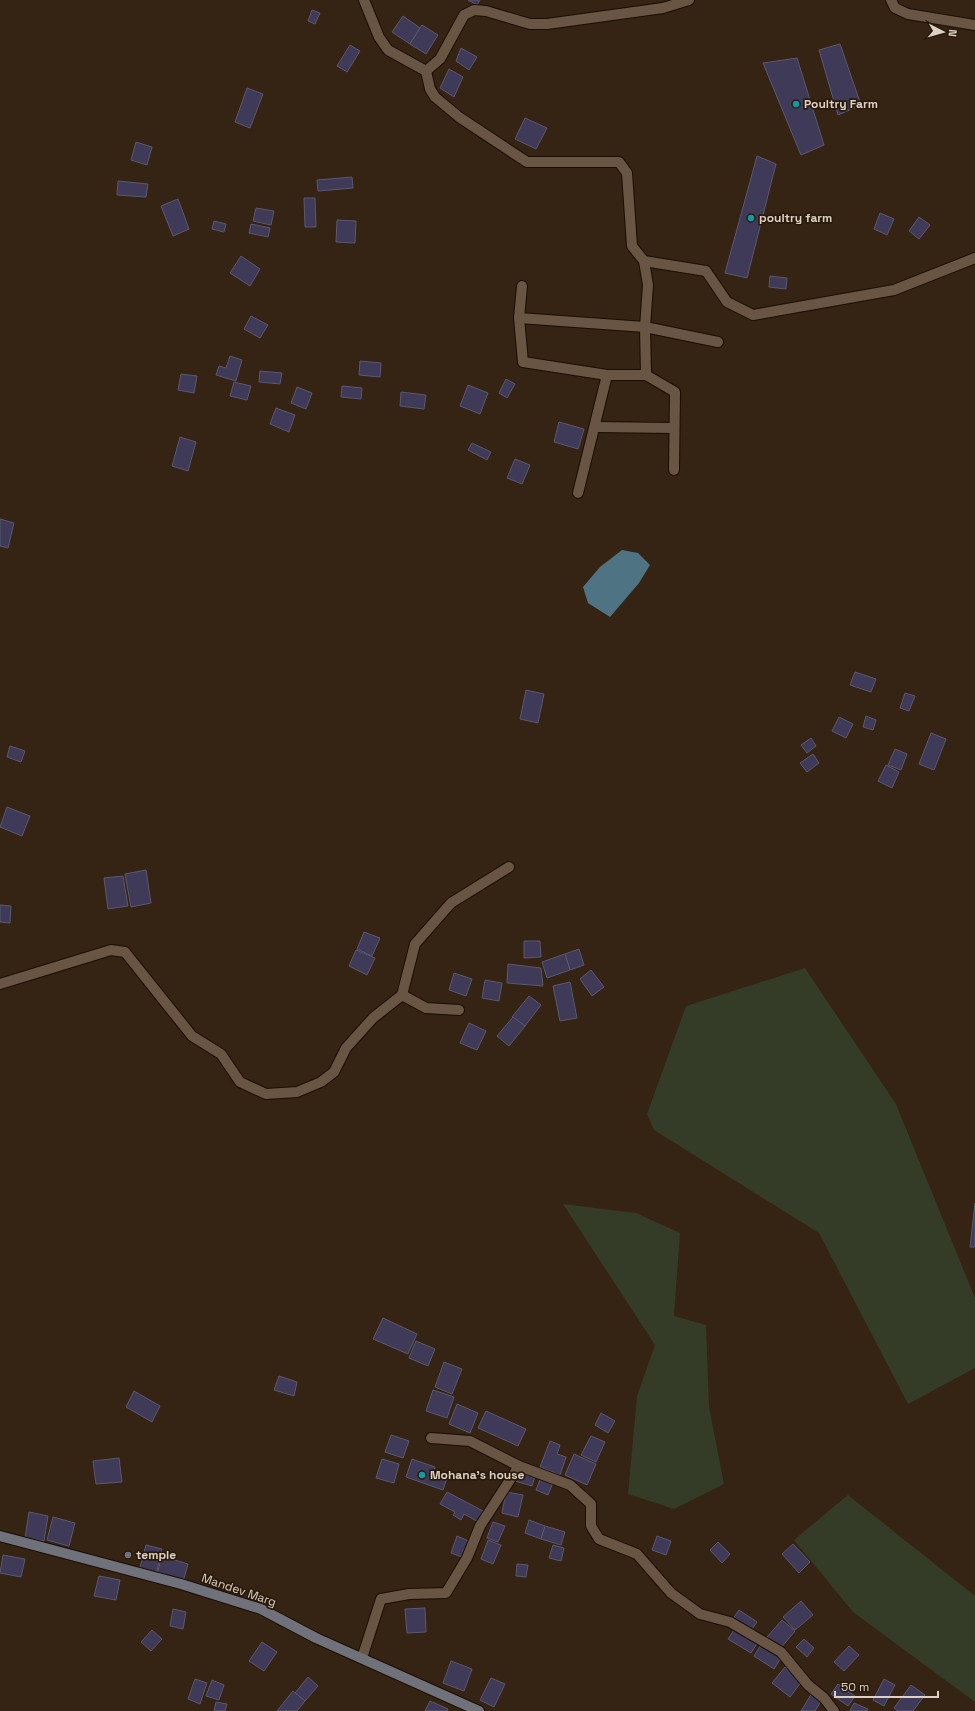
<svg xmlns="http://www.w3.org/2000/svg" width="975" height="1711" viewBox="0 0 975 1711" font-family="'Space Grotesk',sans-serif">
	<style>
		.green { fill: #343b26 }
		.water { fill: #4e7484 }
		.building { fill: #3e3a57; stroke: #5b5870 }
		.lines { fill: none; stroke-linecap: round; stroke-linejoin: round }
		.minor-casing { stroke: #1c0c00; stroke-width: 12 }
		.secondary-casing { stroke: #1c0c00; stroke-width: 12 }
		.minor { stroke: #695543; stroke-width: 10 }
		.secondary { stroke: #70727b; stroke-width: 10 }
		.culture-dot { fill: #0f9aa8; stroke: #2a1a09; stroke-width: 1.5 }
		.worship-dot { fill: #6b7280; stroke: #2a1a09; stroke-width: 1.5 }
		.labels { text-anchor: middle; dominant-baseline: central; stroke-width: 3.5; stroke-linejoin: round; paint-order: stroke }
		.poi-label { font-size: 12px; font-weight: bold; fill: #ddd1c7; stroke: #2a1a09; text-anchor: start }
		.street-label { font-size: 12px; fill: #ddd1c7; stroke: #2a1a09 }
	</style>
	<rect width="100%" height="100%" fill="#352413"/>
	<!-- green -->
	<g class="green">
		<path d="M805 968 896 1104 975 1298V1368L908 1404 819 1233 654 1130 647 1114 686 1006Z"/>
		<path d="M563 1204 636 1213 680 1233 674 1316 706 1325 709 1407 724 1484 674 1509 628 1494 637 1396 655 1345Z"/>
		<path d="M848 1495 975 1596V1702L853 1612 794 1540Z"/>
	</g>
	<!-- water -->
	<path class="water" d="M622 550 638 553 650 565 639 583 610 617 588 603 583 587 600 567Z"/>
	<!-- building -->
	<g class="building">
		<path d="M468 0H480L477 5Z"/>
		<path d="M312 10 320 13 315 24 308 21Z"/>
		<path d="M403 16 420 28 410 44 392 32Z"/>
		<path d="M422 25 438 35 426 54 410 44Z"/>
		<path d="M840 44 861 105 838 115 819 50Z"/>
		<path d="M350 45 360 51 347 72 337 66Z"/>
		<path d="M461 48 477 57 469 70 456 61Z"/>
		<path d="M797 58 824 145 801 155 763 63Z"/>
		<path d="M449 69 463 77 454 97 440 88Z"/>
		<path d="M247 88 263 94 250 128 235 122Z"/>
		<path d="M525 118 547 128 536 149 515 139Z"/>
		<path d="M136 142 152 147 147 165 131 160Z"/>
		<path d="M757 156 776 164 747 278 725 273Z"/>
		<path d="M352 177 353 188 318 191 317 180Z"/>
		<path d="M118 181 148 184 146 197 117 195Z"/>
		<path d="M304 198H315L316 227H305Z"/>
		<path d="M178 199 189 229 173 236 161 206Z"/>
		<path d="M256 208 274 211 271 225 253 221Z"/>
		<path d="M880 213 894 219 887 235 874 229Z"/>
		<path d="M919 217 930 225 919 239 909 231Z"/>
		<path d="M337 220 356 221 355 243 336 242Z"/>
		<path d="M214 221 226 224 224 232 212 229Z"/>
		<path d="M251 224 270 228 268 237 249 233Z"/>
		<path d="M241 256 260 269 250 286 230 273Z"/>
		<path d="M770 276 787 278 786 289 769 287Z"/>
		<path d="M251 316 268 325 260 338 244 329Z"/>
		<path d="M230 356 242 360 236 381 216 375 219 366 226 368Z"/>
		<path d="M360 361 381 363 380 377 359 375Z"/>
		<path d="M260 371 282 373 280 384 259 382Z"/>
		<path d="M181 374 197 376 194 393 178 390Z"/>
		<path d="M506 379 515 384 507 398 499 393Z"/>
		<path d="M234 382 251 386 247 400 230 396Z"/>
		<path d="M468 385 488 393 480 414 460 406Z"/>
		<path d="M342 386 362 388 361 399 341 397Z"/>
		<path d="M297 387 312 393 306 409 291 403Z"/>
		<path d="M401 392 426 395 424 409 400 406Z"/>
		<path d="M276 408 295 415 289 432 270 424Z"/>
		<path d="M559 422 584 429 578 449 554 442Z"/>
		<path d="M180 437 196 442 188 471 172 466Z"/>
		<path d="M472 443 491 452 487 460 468 450Z"/>
		<path d="M515 459 530 465 522 484 507 478Z"/>
		<path d="M0 519 14 523 8 548 0 546Z"/>
		<path d="M855 672 876 679 871 692 850 685Z"/>
		<path d="M526 690 544 694 538 723 520 719Z"/>
		<path d="M905 693 915 696 909 711 900 708Z"/>
		<path d="M866 716 876 720 873 730 863 727Z"/>
		<path d="M839 717 853 724 846 738 832 731Z"/>
		<path d="M931 733 946 739 934 770 919 764Z"/>
		<path d="M811 738 816 746 807 753 801 745Z"/>
		<path d="M10 746 25 751 21 762 7 757Z"/>
		<path d="M895 749 907 754 901 770 888 765Z"/>
		<path d="M813 754 819 763 807 772 800 763Z"/>
		<path d="M886 765 899 772 892 788 878 781Z"/>
		<path d="M7 807 30 816 22 836 0 827Z"/>
		<path d="M146 870 151 903 131 907 125 874Z"/>
		<path d="M123 876 128 906 108 909 104 878Z"/>
		<path d="M0 905 11 906 10 923 0 922Z"/>
		<path d="M364 932 380 938 372 956 357 949Z"/>
		<path d="M524 941H540L541 957 524 958Z"/>
		<path d="M579 949 584 965 570 970 565 954Z"/>
		<path d="M356 950 375 958 367 975 349 966Z"/>
		<path d="M565 954 570 970 547 978 542 962Z"/>
		<path d="M508 964 541 968 543 986 507 983Z"/>
		<path d="M591 970 604 987 592 996 580 979Z"/>
		<path d="M454 973 472 979 466 996 449 990Z"/>
		<path d="M485 980 502 983 499 1001 482 998Z"/>
		<path d="M570 982 577 1018 560 1021 553 986Z"/>
		<path d="M529 996 541 1005 525 1026 512 1017Z"/>
		<path d="M513 1017 525 1026 509 1046 497 1036Z"/>
		<path d="M469 1023 486 1031 477 1050 460 1043Z"/>
		<path d="M975 1203V1247H970Z"/>
		<path d="M383 1318 417 1334 408 1354 373 1339Z"/>
		<path d="M416 1341 435 1349 428 1366 409 1358Z"/>
		<path d="M444 1362 462 1369 452 1394 435 1387Z"/>
		<path d="M279 1376 297 1382 294 1396 274 1390Z"/>
		<path d="M433 1390 454 1397 447 1418 426 1411Z"/>
		<path d="M134 1391 160 1406 152 1422 126 1407Z"/>
		<path d="M457 1404 478 1413 470 1433 449 1424Z"/>
		<path d="M486 1411 526 1429 518 1446 478 1428Z"/>
		<path d="M601 1413 615 1421 608 1433 595 1425Z"/>
		<path d="M391 1435 409 1441 403 1458 385 1452Z"/>
		<path d="M591 1436 605 1442 596 1462 581 1455Z"/>
		<path d="M550 1441 560 1445 557 1454 566 1457 560 1475 540 1467Z"/>
		<path d="M574 1454 596 1464 587 1485 565 1475Z"/>
		<path d="M119 1458 122 1482 96 1484 93 1461Z"/>
		<path d="M382 1459 399 1464 394 1483 376 1478Z"/>
		<path d="M412 1459 435 1467 433 1473 447 1478 443 1490 406 1477Z"/>
		<path d="M519 1468 536 1473 532 1486 515 1481Z"/>
		<path d="M542 1475 554 1480 548 1495 536 1490Z"/>
		<path d="M447 1492 485 1512 480 1523 464 1514 461 1520 453 1515 455 1512 440 1504Z"/>
		<path d="M506 1492 523 1495 518 1517 502 1513Z"/>
		<path d="M29 1512 48 1516 44 1541 25 1538Z"/>
		<path d="M53 1517 75 1523 69 1546 47 1540Z"/>
		<path d="M529 1520 545 1526 541 1539 525 1533Z"/>
		<path d="M493 1522 505 1526 498 1542 487 1538Z"/>
		<path d="M545 1526 565 1532 561 1545 541 1539Z"/>
		<path d="M457 1536 471 1542 465 1558 451 1553Z"/>
		<path d="M657 1536 671 1541 666 1555 652 1550Z"/>
		<path d="M488 1540 501 1545 493 1564 481 1559Z"/>
		<path d="M718 1542 730 1554 722 1563 710 1550Z"/>
		<path d="M793 1544 810 1562 799 1573 782 1554Z"/>
		<path d="M146 1545 162 1549 156 1575 139 1571Z"/>
		<path d="M553 1545 564 1548 561 1561 549 1558Z"/>
		<path d="M3 1555 25 1559 21 1577 0 1573Z"/>
		<path d="M162 1556 188 1564 183 1582 157 1574Z"/>
		<path d="M517 1564 528 1565 526 1577 516 1576Z"/>
		<path d="M99 1576 120 1580 116 1600 94 1596Z"/>
		<path d="M801 1601 813 1615 795 1630 783 1617Z"/>
		<path d="M425 1608 426 1632 407 1633 405 1609Z"/>
		<path d="M173 1609 186 1612 183 1629 170 1626Z"/>
		<path d="M739 1610 757 1622 750 1632 732 1620Z"/>
		<path d="M782 1620 795 1631 780 1649 767 1637Z"/>
		<path d="M736 1627 758 1642 751 1653 728 1639Z"/>
		<path d="M152 1630 162 1639 151 1651 141 1642Z"/>
		<path d="M804 1639 814 1648 807 1657 796 1647Z"/>
		<path d="M262 1642 277 1652 264 1671 249 1661Z"/>
		<path d="M762 1643 782 1656 774 1669 754 1656Z"/>
		<path d="M849 1646 859 1655 844 1671 834 1662Z"/>
		<path d="M451 1661 472 1669 464 1691 443 1683Z"/>
		<path d="M785 1667 802 1681 790 1697 772 1683Z"/>
		<path d="M308 1677 318 1686 305 1701 295 1693Z"/>
		<path d="M491 1678 505 1684 494 1707 480 1700Z"/>
		<path d="M195 1679 207 1683 200 1704 188 1699Z"/>
		<path d="M884 1679 895 1685 884 1706 873 1700Z"/>
		<path d="M212 1680 224 1685 219 1700 206 1696Z"/>
		<path d="M838 1684 855 1696 848 1706 831 1694Z"/>
		<path d="M911 1685 925 1695 913 1711H898L894 1708Z"/>
		<path d="M293 1691 305 1701 297 1711H277Z"/>
		<path d="M812 1693 822 1700 815 1711H801Z"/>
		<path d="M430 1701 448 1709 447 1711H425Z"/>
		<path d="M216 1702 227 1704 225 1711H214Z"/>
		<path d="M854 1703 868 1709 867 1711H850Z"/>
	</g>
	<g class="lines">
		<defs>
			<g id="minor">
				<path d="M364 0 379 37 388 50 426 71 430 89 435 97 459 117 527 162H619L627 173 632 246 644 261 706 271 727 302 753 315 894 290 975 258"/>
				<path d="M891 0 895 8 908 14 975 25"/>
				<path d="M426 71 440 59 464 15 474 10 486 11 530 24H547L663 8 689 0"/>
				<path d="M644 261 648 285 645 327 646 375"/>
				<path d="M522 286 519 318 523 362 607 375H646L675 392 674 470"/>
				<path d="M519 318 645 327 718 342"/>
				<path d="M595 427 674 428"/>
				<path d="M578 493 607 375"/>
				<path d="M0 984 111 950 125 952 192 1036 221 1054 240 1082 266 1094 297 1092 321 1082 334 1072 346 1048 373 1018 402 995 415 944 451 903 509 867"/>
				<path d="M402 995 426 1008 459 1010"/>
				<path d="M519 1466 570 1485 591 1504V1526L599 1539 637 1554 671 1593 700 1614 730 1622 781 1652 808 1685 824 1698 834 1711"/>
				<path d="M362 1658 381 1599 409 1594 446 1593 467 1558 480 1526 519 1466 470 1441 431 1438"/>
			</g>
			<path id="secondary" d="M0 1536 181 1584 261 1609 316 1638 479 1711"/>
		</defs>
		<!-- minor casing -->
		<use href="#minor" class="minor-casing"/>
		<!-- secondary casing -->
		<use href="#secondary" class="secondary-casing"/>
		<!-- minor -->
		<use href="#minor" class="minor"/>
		<!-- secondary -->
		<use href="#secondary" class="secondary"/>
	</g>
	<!-- markers -->
	<g class="culture-dot">
		<circle cx="796" cy="104" r="4"/>
		<circle cx="751" cy="218" r="4"/>
		<circle cx="422" cy="1475" r="4"/>
	</g>
	<circle class="worship-dot" cx="128" cy="1555" r="4"/>
	<g class="labels">
		<!-- poi labels -->
		<g class="poi-label">
			<text x="804" y="104">Poultry Farm</text>
			<text x="759" y="218">poultry farm</text>
			<text x="430" y="1475">Mohana's house</text>
			<text x="136" y="1555">temple</text>
		</g>
		<!-- street labels -->
		<g class="street-label">
			<text transform="translate(239 1590) rotate(19)">Mandev Marg</text>
		</g>
	</g>
	<!-- north arrow -->
	<g transform="translate(943 32) rotate(96)" stroke="#2a1a09" stroke-width="3" paint-order="stroke">
	<path d="M0-3L7 15L0 10L-7 15Z" fill="#ddd1c7"/>
	<text y="-6" font-size="11" font-weight="bold" text-anchor="middle" fill="#ddd1c7">N</text>
	</g>
	<!-- scale -->
	<path d="M835 1691v6h103v-6" fill="none" stroke="#ddd1c7" stroke-width="2"/>
	<text x="841" y="1691" font-size="12" fill="#ddd1c7" stroke="#2a1a09" stroke-width="3" paint-order="stroke">50 m</text>
</svg>
